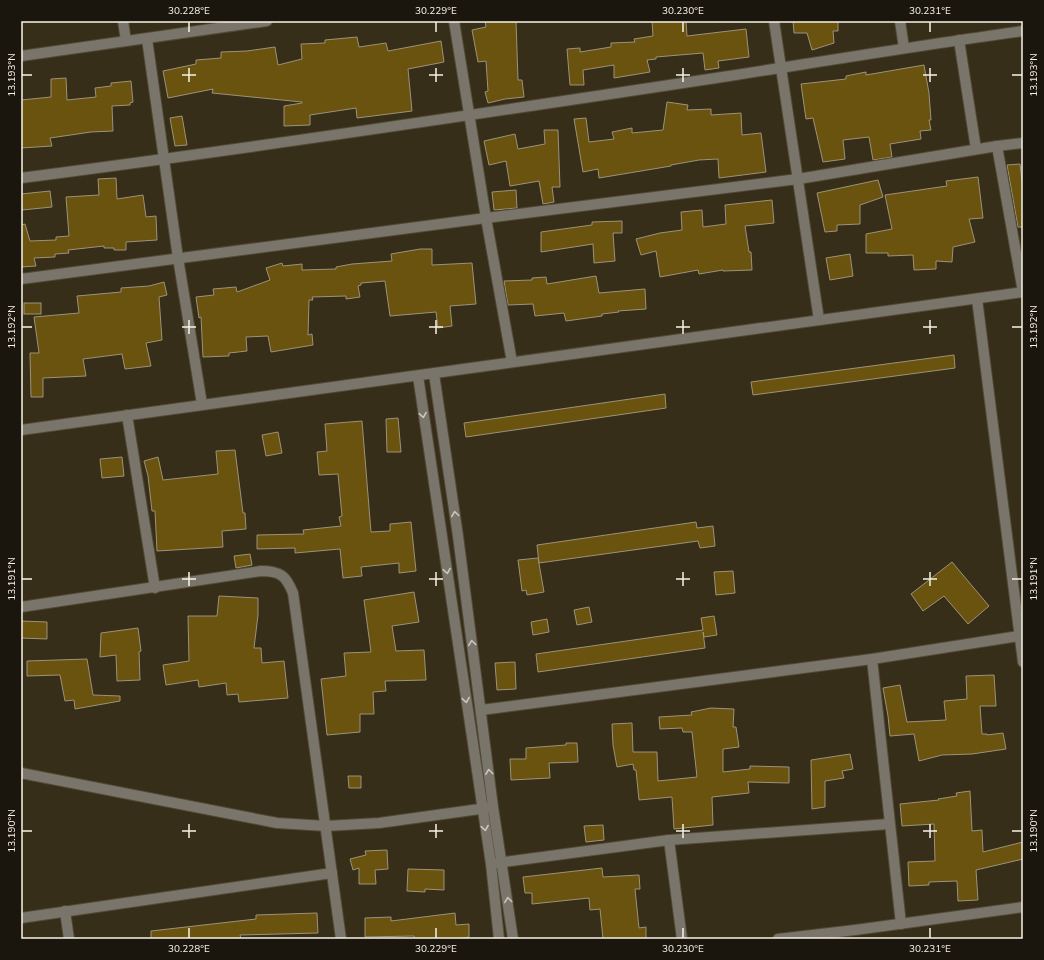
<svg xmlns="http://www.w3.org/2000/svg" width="1044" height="960" viewBox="0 0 1044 960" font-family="'Nunito Sans',sans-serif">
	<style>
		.building { fill: #6a530e; stroke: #9d927a }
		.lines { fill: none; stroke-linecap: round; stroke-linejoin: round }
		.minor-casing { stroke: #514a35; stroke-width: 12 }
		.minor { stroke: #7a756b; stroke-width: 10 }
		.oneway { stroke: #ccc7ba }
		.ticks { fill: none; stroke: #f8f3e5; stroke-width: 1.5 }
		.neatline { fill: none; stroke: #f8f3e5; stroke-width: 1.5 }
		.ticks-label { font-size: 10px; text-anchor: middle; fill: #f8f3e5 }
	</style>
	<rect width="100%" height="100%" fill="#362e18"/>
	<!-- building -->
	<g class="building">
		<path d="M485 21H516L518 80H522L524 97 505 99 488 103 485 92 488 91 486 61 478 62 472 30 486 27Z"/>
		<path d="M652 21H686L687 36 746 29 749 57 718 61 719 68 705 70 703 53 656 57V59L647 60 650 72 614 78V65L583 70 584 85H570L567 49 580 48V52L611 47V43L635 42 634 39 653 36Z"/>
		<path d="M793 21H838V31H833L834 43 812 50 807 33H794Z"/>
		<path d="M357 37 359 47 386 43 388 51 441 41 444 62 408 69 412 111 357 118 356 108 310 115V125L284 126V106L302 103V102L212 93 213 89 168 98 163 71 196 64V60L221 58V52L247 51 275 47 278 65 302 59 301 44 325 43V40Z"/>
		<path d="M924 65 929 93 931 120H929L931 130 920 131 921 139 890 144 892 157 873 160 869 137 843 140 845 159 823 162 813 118 806 119 801 84 846 79V76L866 72V75Z"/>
		<path d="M66 78 67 100 96 97 95 88 111 86V83L131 81 133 102 130 103V105L112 106 113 131 91 132 50 138 52 146 21 148V100L51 97V79Z"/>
		<path d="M667 102 688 105 687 110 711 109V115L741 113 742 135 761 133 766 172 719 178 718 159 699 160 671 165V166L599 178 598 169 583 172 574 119 586 118 589 142 614 139 612 132 632 128V133L663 130Z"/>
		<path d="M182 116 187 145 175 146 170 118Z"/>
		<path d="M544 130H558L560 187H552L554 202 543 204 539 181 510 186 506 161 489 165 484 141 515 134 518 149 545 144Z"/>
		<path d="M1020 164 1022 181H1023V227H1018L1007 165Z"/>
		<path d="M978 177 983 218 969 219 975 242 953 247 952 262 936 261V269L914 270 913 255 888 256V253H866V234L892 229 885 195 947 186 946 181Z"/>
		<path d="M116 178 117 199 143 195 146 217 156 216 157 240 126 242V250H114V248H104V246L68 250 69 253 55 254V257L34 258 36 266 21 267V225L25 224 30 241 56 240V237L69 236 66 197 99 195 98 179Z"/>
		<path d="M878 180 883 197 860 205V224L837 225V231L825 232 817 193Z"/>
		<path d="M516 190 517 208 494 210 492 192Z"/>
		<path d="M50 191 52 207 22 210 21 194Z"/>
		<path d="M772 200 774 223 745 226 749 252H751L752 270 723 271V270L699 274 698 270 660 277 656 251 641 255 636 239 660 233 682 230 681 212 702 210 703 227 726 224 725 205Z"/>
		<path d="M622 221V233H613L615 261 594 263 593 244 541 252V232L592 225V222Z"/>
		<path d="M420 249H432V265L472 263 476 304 450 306 452 326 438 328 436 312 390 316 385 281 361 283V285L358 286 360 297 346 299V296L312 297 313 300H309L308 335 312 334 313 345 271 352 268 336 246 337 247 351 229 353V356L203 357 201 317 199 318 196 297 214 295 213 289 236 287 237 292 270 280 266 268 282 263 283 266 302 264V270L336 269V267L352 264 392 261 391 254Z"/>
		<path d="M850 254 853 276 830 280 826 258Z"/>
		<path d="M596 276 599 293 645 289 646 309 618 311 619 312 602 314V316L566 321 564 313 535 316 533 304 508 305 504 281 532 280V278L546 277 547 284Z"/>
		<path d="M164 282 167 295 159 297 162 340 146 343 151 366 125 369 122 354 83 359 86 376 43 378V397H31L30 353H39L34 317 79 313 77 296 121 292V288L149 286Z"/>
		<rect x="24" y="303" width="17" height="11"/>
		<path d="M954 355 955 368 753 395 751 382Z"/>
		<path d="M665 394 666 408 466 437 464 423Z"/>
		<path d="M398 418 401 452H387L386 419Z"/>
		<path d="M362 421 371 532 390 531V524L411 522 416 571 399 573V563L361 567 362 576 343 578 340 549 295 553V548L257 549V535L304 534 303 530 341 526 339 517 342 516 338 474 319 475 317 452 327 451 325 424Z"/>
		<path d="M278 432 282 453 266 456 262 435Z"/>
		<path d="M235 450 243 513H245L246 529 222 531 223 547 157 551 155 511H152L148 476 144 461 158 457 163 480 218 474 216 451Z"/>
		<path d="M122 457 124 476 102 478 100 459Z"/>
		<path d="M696 522 697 528 713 526 715 546 700 548 698 541 539 563 537 545Z"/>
		<path d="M250 554 252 565 236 568 234 556Z"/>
		<path d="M538 558 544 592 527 595 526 590 522 591 518 560Z"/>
		<path d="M952 562 989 606 968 624 944 596 923 611 911 594Z"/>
		<path d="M733 571 735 593 716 595 714 572Z"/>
		<path d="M414 592 419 622 392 626 396 651 424 650 426 680 385 681 386 691 373 692 374 714H360V732L327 735 321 679 346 676 344 653 371 652 364 600Z"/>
		<path d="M219 596 258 598V615L254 648H261L262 663 284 661 288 698 239 702 238 694 227 695 226 683 199 687 198 680 166 685 163 665 189 661 188 616H217Z"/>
		<path d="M589 607 592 622 577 625 574 610Z"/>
		<path d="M714 616 717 635 704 637 703 632 705 648 538 672 536 654 703 630 701 618Z"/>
		<path d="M547 619 549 632 533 635 531 622Z"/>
		<path d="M21 621 47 622V639L21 638Z"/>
		<path d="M138 628 141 651 139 652 140 680 117 681 116 655 100 657 101 633Z"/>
		<path d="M87 659 93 695 120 696V701L75 709 74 700 65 701 60 675 27 676V661Z"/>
		<path d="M515 662 516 689 497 690 495 663Z"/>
		<path d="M994 675 996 706H980L982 734H987V735L1003 733 1006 749 972 754 942 755 919 761 914 734 890 736 888 716 883 688 900 685 907 722 946 720 944 701 967 699 966 676Z"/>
		<path d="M711 708 734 709 733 727H736L739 747 723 749V772L750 769V766L789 767V783L748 782 749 793 712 797 713 825 674 829 672 797 639 800 636 770H634L633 764 617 767 613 745 612 724 632 723 633 752H657L658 781 697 777 692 732H683L682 728 660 729 659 717 692 715 691 712Z"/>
		<path d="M566 743H577L578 762 549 763 550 778 511 780 510 759H526V748L566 745Z"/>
		<path d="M850 754 853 769 842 771 844 778 825 781V807L812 809 811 760Z"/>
		<path d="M348 776H361V788H349Z"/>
		<path d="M970 791 972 831 982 830 983 852 1023 842V859L976 870 978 900 958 901 957 881 929 882V885L909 886 908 862 935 861 934 824 902 826 900 804 939 800 938 799 957 796 956 793Z"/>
		<path d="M603 825 604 840 586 842 584 826Z"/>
		<path d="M387 850 388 869 375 870 376 884H359V868L353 870 350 859 366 855 365 851Z"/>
		<path d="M602 868 603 877 639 875 640 889H635L639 928 646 927V939H603L600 909 590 910 589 898 532 904V893H525L523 877Z"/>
		<path d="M408 869 444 870V890L425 889V892L407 891Z"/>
		<path d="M317 913 318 933 240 935 241 939H151V931L256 919V915Z"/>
		<path d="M455 913 456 925 469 924V937L458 939H415L414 936 365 937V918L391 917V921Z"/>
	</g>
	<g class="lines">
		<defs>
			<g id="minor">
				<path d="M123 21 126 41"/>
				<path d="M454 21 486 218 512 362"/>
				<path d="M774 21 819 320"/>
				<path d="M900 21 904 48"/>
				<path d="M147 39 178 258 202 404"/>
				<path d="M959 40 976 149"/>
				<path d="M21 56 267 21"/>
				<path d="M997 146 1023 292"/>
				<path d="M21 178C253 148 485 113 716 78 819 62 921 45 1023 31"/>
				<path d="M21 279 486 218 798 179 997 146 1023 143"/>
				<path d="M977 299 1023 662"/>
				<path d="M434 374 458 536 493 807 513 939"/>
				<path d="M418 376 491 864 499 939"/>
				<path d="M127 415 155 588"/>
				<path d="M21 430 1023 292"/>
				<path d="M21 607 261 571C281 571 286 576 293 593L341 939"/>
				<path d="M872 659 901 924"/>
				<path d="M481 710 872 659 1019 636"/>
				<path d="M21 773 277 823 326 826 379 823 487 808"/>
				<path d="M669 840 682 939"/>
				<path d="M497 863 669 840 889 824"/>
				<path d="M65 911 69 939"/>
				<path d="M21 918 332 873"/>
				<path d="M778 939 855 930 1023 907"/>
			</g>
		</defs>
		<!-- minor casing -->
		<use href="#minor" class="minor-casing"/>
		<!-- minor -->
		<use href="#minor" class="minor"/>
	</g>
	<!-- one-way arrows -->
	<defs><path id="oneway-chevron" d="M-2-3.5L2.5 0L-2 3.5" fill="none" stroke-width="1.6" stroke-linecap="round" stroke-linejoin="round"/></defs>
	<g class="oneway">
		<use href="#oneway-chevron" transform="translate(423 415) rotate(81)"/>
		<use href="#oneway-chevron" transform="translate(455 514) rotate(-98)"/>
		<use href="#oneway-chevron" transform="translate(447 571) rotate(81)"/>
		<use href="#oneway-chevron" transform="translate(472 643) rotate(-98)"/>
		<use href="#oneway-chevron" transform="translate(466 700) rotate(81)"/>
		<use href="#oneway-chevron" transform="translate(489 772) rotate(-97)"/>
		<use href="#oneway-chevron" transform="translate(485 828) rotate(81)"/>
		<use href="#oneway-chevron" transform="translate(508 900) rotate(-98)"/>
	</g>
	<!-- ticks -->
	<path class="ticks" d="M189 22V32M436 22V32M683 22V32M930 22V32M189 68V82M436 68V82M683 68V82M930 68V82M22 75H32M182 75H196M429 75H443M676 75H690M923 75H937M1012 75H1022M189 320V334M436 320V334M683 320V334M930 320V334M22 327H32M182 327H196M429 327H443M676 327H690M923 327H937M1012 327H1022M189 572V586M436 572V586M683 572V586M930 572V586M22 579H32M182 579H196M429 579H443M676 579H690M923 579H937M1012 579H1022M189 824V838M436 824V838M683 824V838M930 824V838M22 831H32M182 831H196M429 831H443M676 831H690M923 831H937M1012 831H1022M189 928V938M436 928V938M683 928V938M930 928V938"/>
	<!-- border -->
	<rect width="1044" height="960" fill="none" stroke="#1a160d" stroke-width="44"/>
	<rect x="22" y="22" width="1000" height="916" class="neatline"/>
	<g class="ticks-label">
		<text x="189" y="14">30.228°E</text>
		<text x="436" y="14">30.229°E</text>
		<text x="683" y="14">30.230°E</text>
		<text x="930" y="14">30.231°E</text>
		<text transform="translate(11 75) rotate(-90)" y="4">13.193°N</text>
		<text transform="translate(1033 75) rotate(-90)" y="4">13.193°N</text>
		<text transform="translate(11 327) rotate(-90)" y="4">13.192°N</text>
		<text transform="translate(1033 327) rotate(-90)" y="4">13.192°N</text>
		<text transform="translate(11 579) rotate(-90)" y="4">13.191°N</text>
		<text transform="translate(1033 579) rotate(-90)" y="4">13.191°N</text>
		<text transform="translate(11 831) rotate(-90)" y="4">13.190°N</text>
		<text transform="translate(1033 831) rotate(-90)" y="4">13.190°N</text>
		<text x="189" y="952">30.228°E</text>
		<text x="436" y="952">30.229°E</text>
		<text x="683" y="952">30.230°E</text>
		<text x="930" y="952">30.231°E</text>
	</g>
</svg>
